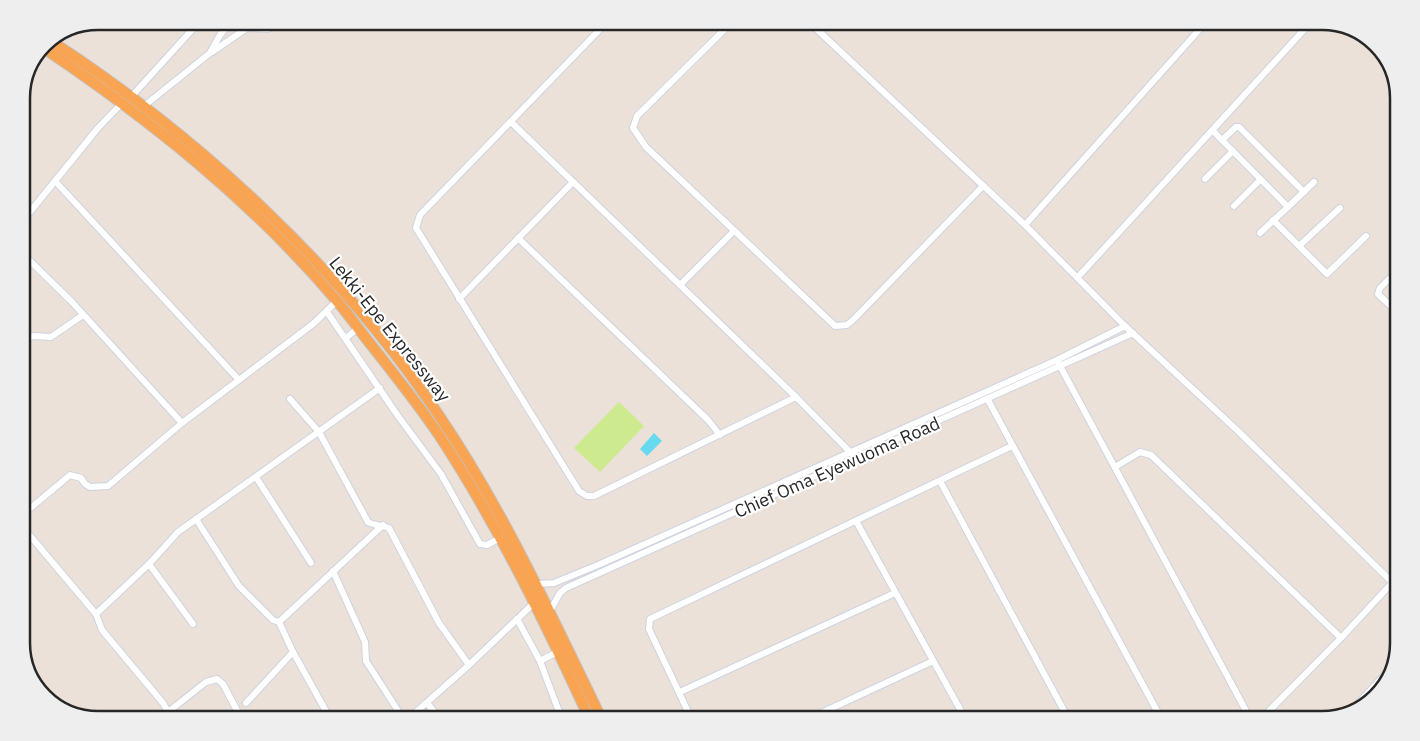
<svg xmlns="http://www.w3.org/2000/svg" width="1420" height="741" viewBox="0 0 1420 741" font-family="'IBM Plex Sans',sans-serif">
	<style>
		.pitch { fill: #cdeb8e }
		.water { fill: #67daf0 }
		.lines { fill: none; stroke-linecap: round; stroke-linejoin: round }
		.minor-casing { stroke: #ced3e1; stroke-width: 8 }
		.trunk-casing { stroke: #c3c3c3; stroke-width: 12 }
		.minor { stroke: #fff; stroke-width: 6 }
		.trunk { stroke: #f9a452; stroke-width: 10 }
		.labels { text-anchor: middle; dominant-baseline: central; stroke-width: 4.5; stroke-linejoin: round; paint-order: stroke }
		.street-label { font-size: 18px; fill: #272727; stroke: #fff }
		.rim { fill: none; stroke: #272727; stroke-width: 2.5 }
	</style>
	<rect width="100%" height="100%" fill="#ebe1d8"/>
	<!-- pitch -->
	<path class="pitch" d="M619 402 644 426 600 472 574 448Z"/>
	<!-- water -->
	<path class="water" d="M654 433 662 441 647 456 640 449Z"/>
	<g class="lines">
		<defs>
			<g id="minor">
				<path d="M608 21 420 215 416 228 579 491 587 496H594L796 397"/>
				<path d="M733 21 637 116 633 128 646 147 835 326 847 325 854 319 982 187"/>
				<path d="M808 21 1025 225 1125 326 1239 432 1399 589"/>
				<path d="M212 52 247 28 268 29 278 21"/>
				<path d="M132 96 200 21"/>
				<path d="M144 106 210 53 220 35 232 21"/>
				<path d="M511 122 796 397 852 454"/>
				<path d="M1213 131 1288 207 1260 233"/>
				<path d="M1222 140 1236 127H1239L1304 192"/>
				<path d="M1205 179 1233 151"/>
				<path d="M55 181 239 380"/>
				<path d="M1234 206 1260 180"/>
				<path d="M1288 207 1314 182"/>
				<path d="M1273 220 1327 274 1366 236"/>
				<path d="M21 223 98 128 123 102"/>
				<path d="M1025 225 1207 21"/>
				<path d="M518 238 708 420 720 435"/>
				<path d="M1299 246 1340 208"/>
				<path d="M21 252 72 302 182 423"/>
				<path d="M1399 269 1380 288 1378 294 1399 314"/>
				<path d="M1078 277 1312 21"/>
				<path d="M680 285 734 231"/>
				<path d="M459 299 573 182"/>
				<path d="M327 312 398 416 441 474 480 544 487 545 500 538"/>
				<path d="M346 338 358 328"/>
				<path d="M21 339 34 336 51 337 83 315"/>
				<path d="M1059 364 1251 720"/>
				<path d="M290 399 319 432 368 522C375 526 381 525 389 528L439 623 469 665"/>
				<path d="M988 400 1162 720"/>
				<path d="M1115 467 1140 452 1151 455 1341 638"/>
				<path d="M256 477 311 563"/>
				<path d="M940 481 1069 720"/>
				<path d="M21 516 70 475 81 478 85 484 90 487 108 486 182 423 313 324 337 301"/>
				<path d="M196 519 239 586 273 620 279 622 293 652 246 703"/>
				<path d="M856 521 966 720"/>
				<path d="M21 525 96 614 102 630 163 703 168 712 164 720"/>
				<path d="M149 564 193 624"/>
				<path d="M333 571 365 642 366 661 404 720"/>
				<path d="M537 584 554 583 598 565 1057 360 1125 326"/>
				<path d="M550 611 560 593 566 588 1133 333"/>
				<path d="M96 614 149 564 178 532 380 388"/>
				<path d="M517 619 540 661 558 709 565 720"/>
				<path d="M279 622 383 525"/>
				<path d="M293 652 327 713"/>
				<path d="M540 661 559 651"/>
				<path d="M680 692 895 593"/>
				<path d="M427 703 441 720"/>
				<path d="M168 712 206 682 217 679 223 684 242 720"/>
				<path d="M1349 713 1393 666"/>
				<path d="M407 720 469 665 535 602"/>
				<path d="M692 720 649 629 650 619 1012 446"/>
				<path d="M806 720 933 661"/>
				<path d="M1260 720 1341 638 1392 583"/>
			</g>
			<g id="trunk">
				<path d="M51 41C200 138 341 268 440 417 504 512 552 617 602 720"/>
				<path d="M42 47C151 120 252 201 337 301 349 315 360 331 372 346 395 375 418 404 439 435 498 525 545 622 590 720"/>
			</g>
		</defs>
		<!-- minor casing -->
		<use href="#minor" class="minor-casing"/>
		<!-- trunk casing -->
		<use href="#trunk" class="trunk-casing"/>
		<!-- minor -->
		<use href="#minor" class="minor"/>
		<!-- trunk -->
		<use href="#trunk" class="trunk"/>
	</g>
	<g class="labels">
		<!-- street labels -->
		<g class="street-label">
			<text transform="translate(390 329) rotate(51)">Lekki-Epe Expressway</text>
			<text transform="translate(837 467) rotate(-24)">Chief Oma Eyewuoma Road</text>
		</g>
	</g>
	<!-- crop -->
	<path d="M0 0H1420V741H0ZM98 30H1322A68 68 0 0 1 1390 98V643A68 68 0 0 1 1322 711H98A68 68 0 0 1 30 643V98A68 68 0 0 1 98 30Z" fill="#eee" fill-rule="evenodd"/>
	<path class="rim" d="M98 30H1322A68 68 0 0 1 1390 98V643A68 68 0 0 1 1322 711H98A68 68 0 0 1 30 643V98A68 68 0 0 1 98 30Z"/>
</svg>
